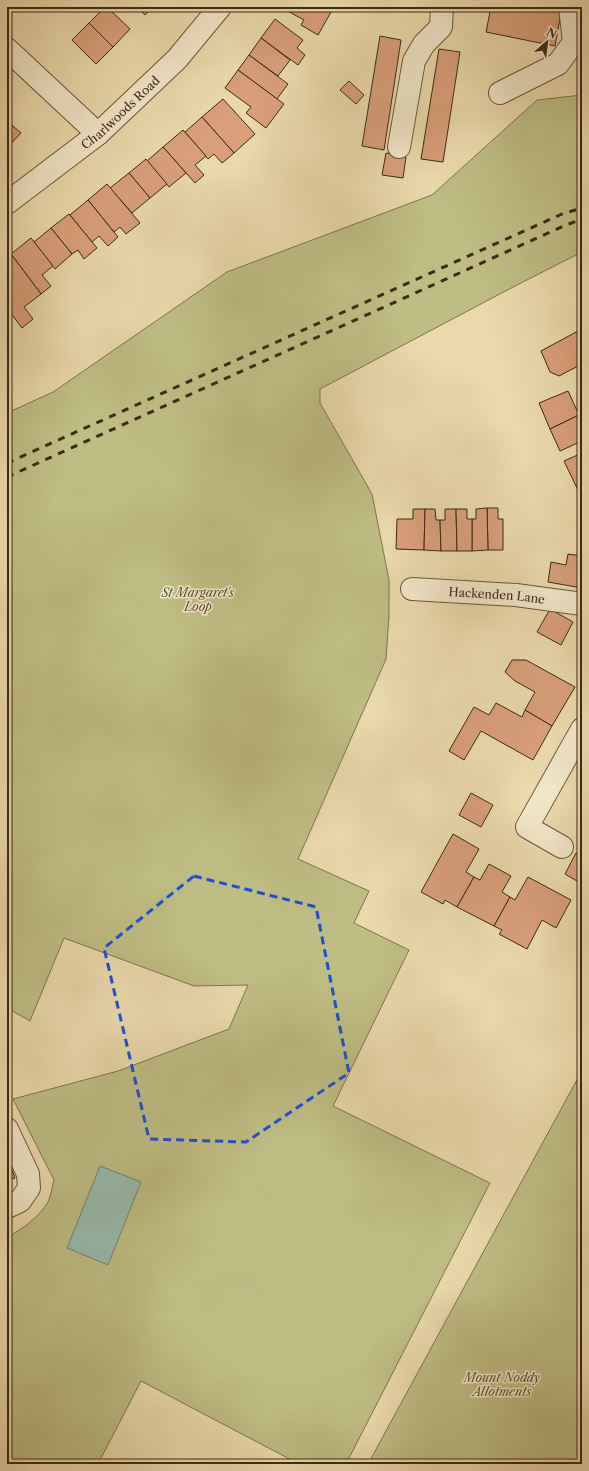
<svg xmlns="http://www.w3.org/2000/svg" width="589" height="1471" viewBox="0 0 589 1471" font-family="'Libre Caslon Text',serif">
	<style>
		.green { fill: #bebd84; stroke: #7d734e }
		.water { fill: #98baac; stroke: #738070 }
		.building { fill: #d89f7a; stroke: #3c2917 }
		.lines { fill: none; stroke-linecap: round; stroke-linejoin: round }
		.minor-casing { stroke: #68553c; stroke-width: 24 }
		.minor { stroke: #f1e6c8; stroke-width: 22 }
		.rail { stroke: #3c2917; stroke-width: 3; stroke-dasharray: 7 7; stroke-linecap: butt }
		.marked { fill: none; stroke: #1d4ed8; stroke-width: 3; stroke-dasharray: 8 5; stroke-linejoin: round }
		.labels { text-anchor: middle; dominant-baseline: central; stroke-width: 3; stroke-linejoin: round; paint-order: stroke }
		.street-label { font-size: 12px; fill: #3c2917; stroke: #f1e6c8 }
		.park-label { font-size: 12px; font-style: italic; fill: #5c4e32; stroke: #f1e6c8 }
	</style>
	<rect width="100%" height="100%" fill="#ead9ab"/>
	<filter id="stains"><feTurbulence type="fractalNoise" baseFrequency=".005" numOctaves="4"/><feColorMatrix values="0 0 0 0 .2 0 0 0 0 .09 0 0 0 0 .02 0 0 0 .5 -.17"/></filter>
	<radialGradient id="worn" r=".72"><stop offset=".6" stop-color="#630" stop-opacity="0"/><stop offset="1" stop-color="#630" stop-opacity=".3"/></radialGradient>
	<!-- green -->
	<g class="green">
		<path d="M582 95V252L515 286 320 389V403L372 494 389 580V616L386 659 298 859 369 891 354 923 409 950 333 1106 490 1183 346 1464H299L141 1381 98 1464H7V1237C23 1229 39 1217 48 1202 51 1196 52 1187 54 1180L13 1099 118 1071 229 1029 248 985 194 986 64 938 30 1021 12 1011 7 1004V945L10 935 7 927V413L53 392 227 272 432 195 537 100Z"/>
		<path d="M579 1076 582 1078V1464H368Z"/>
	</g>
	<!-- water -->
	<path class="water" d="M100 1166 141 1182 108 1265 67 1248Z"/>
	<!-- building -->
	<g class="building">
		<path d="M105 7H107L130 29 113 47 89 23Z"/>
		<path d="M137 7H153L145 15Z"/>
		<path d="M282 7H323L331 12 318 35 301 25 304 20 282 8Z"/>
		<path d="M491 7H562L555 46 486 32Z"/>
		<path d="M275 19 303 40 297 48 305 55 298 65 261 38Z"/>
		<path d="M89 23 113 47 96 64 72 40Z"/>
		<path d="M380 36 401 40 384 150 362 146Z"/>
		<path d="M261 38 290 60 278 76 249 55Z"/>
		<path d="M439 49 460 52 443 162 421 159Z"/>
		<path d="M249 55 288 84 277 99 238 70Z"/>
		<path d="M238 70 284 104 266 128 246 113 251 107 225 88Z"/>
		<path d="M349 81 364 95 356 104 340 90Z"/>
		<path d="M223 99 255 134 234 153 202 117Z"/>
		<path d="M202 117 234 153 222 163 214 154 208 159 185 132Z"/>
		<path d="M7 121 21 133 7 148Z"/>
		<path d="M183 130 206 156 195 165 204 175 195 183 163 147Z"/>
		<path d="M163 147 186 173 169 187 147 161Z"/>
		<path d="M386 153 406 157 403 178 382 175Z"/>
		<path d="M146 159 167 184 150 198 129 173Z"/>
		<path d="M129 173 150 198 132 213 110 188Z"/>
		<path d="M107 184 140 223 126 234 120 227 114 232 88 200Z"/>
		<path d="M88 200 118 237 108 246 99 236 92 242 70 215Z"/>
		<path d="M69 214 97 248 84 259 78 250 72 254 51 228Z"/>
		<path d="M51 228 72 254 55 269 34 242Z"/>
		<path d="M31 238 53 266 42 275 51 286 41 294 11 254Z"/>
		<path d="M11 254 41 294 24 307 33 319 22 328 7 308V257Z"/>
		<path d="M578 331 582 339V364L559 376 550 372 541 351Z"/>
		<path d="M568 391 579 415 550 429 539 403Z"/>
		<path d="M579 415 582 422V441L560 451 550 429Z"/>
		<path d="M582 453V483L576 486 564 461Z"/>
		<path d="M582 483V500L576 486Z"/>
		<path d="M487 508H498V519H503V550H488Z"/>
		<path d="M487 508 488 550 472 551V519H476V509Z"/>
		<path d="M413 509H425L424 550 396 549 397 519H413Z"/>
		<path d="M425 509H435L436 520H440L441 551 424 550Z"/>
		<path d="M445 509H456L457 551H441L440 520H445Z"/>
		<path d="M456 509H467V519H472V551H457Z"/>
		<path d="M568 554 582 556V588L548 582 551 562 566 565Z"/>
		<path d="M550 609 573 622 561 645 537 632Z"/>
		<path d="M512 660H526L575 687 552 726 525 710 535 692 515 681 505 672Z"/>
		<path d="M496 703 522 717 525 710 552 726 533 760 481 731 464 760 449 751 474 707 489 715Z"/>
		<path d="M471 793 493 805 481 827 459 815Z"/>
		<path d="M453 834 479 849 466 872 474 877 457 907 445 900 443 904 421 892Z"/>
		<path d="M576 853 582 856V884L565 874Z"/>
		<path d="M489 864 511 876 502 892 510 897 494 926 457 907 474 877 480 880Z"/>
		<path d="M528 877 571 900 556 928 542 920 527 949 499 934 502 930 494 926 510 897 515 900Z"/>
		<path d="M7 1156 15 1178 7 1180Z"/>
	</g>
	<g class="lines">
		<defs>
			<g id="minor">
				<path d="M7 49 98 134"/>
				<path d="M500 93 558 64 574 42 570 7"/>
				<path d="M399 147 414 61 424 44 441 27 442 7"/>
				<path id="s1" d="M7 203 98 134 177 59 220 7"/>
				<path id="s2" d="M412 589 516 595 582 604"/>
				<path d="M562 847 527 827 582 729"/>
				<path d="M7 1129 28 1174 29 1188 20 1201 7 1207"/>
			</g>
		</defs>
		<!-- minor casing -->
		<use href="#minor" class="minor-casing"/>
		<!-- minor -->
		<use href="#minor" class="minor"/>
		<!-- rail -->
		<g class="rail">
			<path d="M7 463 562 214 582 208"/>
			<path d="M7 477 566 225 582 219"/>
		</g>
	</g>
	<!-- marked area -->
	<path class="marked" d="M194 876 316 907 349 1073 246 1142 149 1139 104 948Z"/>
	<g class="labels">
		<!-- street labels -->
		<g class="street-label">
			<text stroke="none"><textPath href="#s1" startOffset="145">Charlwoods Road</textPath></text>
			<text stroke="none"><textPath href="#s2" startOffset="85">Hackenden Lane</textPath></text>
		</g>
		<!-- park labels -->
		<g class="park-label">
			<text x="198" y="592">St Margaret's<tspan x="198" dy="14">Loop</tspan></text>
			<text x="502" y="1377">Mount Noddy<tspan x="502" dy="14">Allotments</tspan></text>
		</g>
	</g>
	<!-- margin -->
	<rect width="589" height="1471" fill="none" stroke="#ead9ab" stroke-width="24"/>
	<rect x="8" y="8" width="573" height="1455" fill="none" stroke="#3c2917" stroke-width="2"/>
	<rect x="12" y="12" width="565" height="1447" fill="none" stroke="#3c2917"/>
	<!-- north arrow -->
	<g transform="translate(547 42) rotate(28)" stroke="#f1e6c8" stroke-width="3" paint-order="stroke">
	<path d="M0-3L7 15L0 10L-7 15Z" fill="#3c2917"/>
	<text y="-6" font-size="11" font-weight="bold" text-anchor="middle" fill="#3c2917">N</text>
	</g>
	<rect width="100%" height="100%" filter="url(#stains)"/>
	<rect width="100%" height="100%" fill="url(#worn)"/>
</svg>
